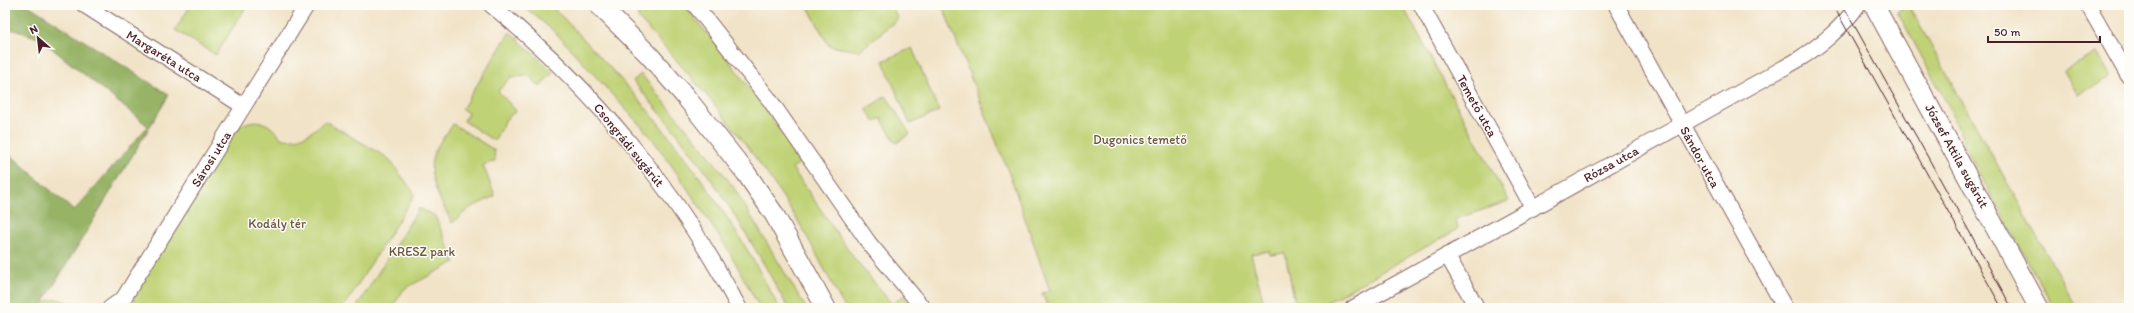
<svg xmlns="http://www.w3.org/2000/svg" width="2134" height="313" viewBox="0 0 2134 313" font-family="Itim,sans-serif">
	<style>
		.green { fill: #bfd275; stroke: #847850 }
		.forest { fill: #97b466; stroke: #706a48 }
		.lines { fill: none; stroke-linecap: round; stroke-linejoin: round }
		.minor-casing { stroke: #846462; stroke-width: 17 }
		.major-casing { stroke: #846462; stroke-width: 21 }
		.minor { stroke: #fff; stroke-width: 15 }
		.major { stroke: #fff; stroke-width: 19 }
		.tram { stroke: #4a1f2b; stroke-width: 1 }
		.labels { text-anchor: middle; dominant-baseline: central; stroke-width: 3; stroke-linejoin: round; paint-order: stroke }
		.street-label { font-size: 13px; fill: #4a1f2b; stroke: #fdfcf7 }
		.park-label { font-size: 13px; fill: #6d5541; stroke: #fdfcf7 }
	</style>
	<rect width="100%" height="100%" fill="#fdfcf7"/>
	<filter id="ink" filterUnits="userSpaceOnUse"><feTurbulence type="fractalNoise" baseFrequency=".025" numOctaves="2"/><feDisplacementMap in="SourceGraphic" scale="8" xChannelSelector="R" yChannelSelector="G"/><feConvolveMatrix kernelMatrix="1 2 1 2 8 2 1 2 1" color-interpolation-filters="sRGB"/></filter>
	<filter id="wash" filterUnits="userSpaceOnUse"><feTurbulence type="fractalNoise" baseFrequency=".012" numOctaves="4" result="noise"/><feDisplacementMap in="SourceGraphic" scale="16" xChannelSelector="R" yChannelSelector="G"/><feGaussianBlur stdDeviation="0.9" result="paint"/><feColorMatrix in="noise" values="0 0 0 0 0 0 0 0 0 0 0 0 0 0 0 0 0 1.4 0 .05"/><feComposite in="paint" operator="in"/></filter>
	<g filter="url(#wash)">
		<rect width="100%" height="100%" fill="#f1e3c7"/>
		<!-- green -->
		<g class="green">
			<path d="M191 5H247L216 55 175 30Z"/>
			<path d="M522 5H549C568 21 585 41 602 59 672 133 733 217 779 308H760L730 253 679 176 651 137 555 32Z"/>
			<path d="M631 5H684L724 54 803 161 792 168 854 258 892 304 903 296 913 308H845C831 283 819 258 805 233 759 154 700 85 638 18V12Z"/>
			<path d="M807 5H891L898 19 859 51 829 46Z"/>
			<path d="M942 5H1402L1509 201 1456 219 1458 229 1317 308H1296L1285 253 1270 255 1269 251 1251 254 1265 308H1048L1042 293 1050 291 1012 181Z"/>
			<path d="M1909 6 2077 308H2054L1970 157 1950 109 1897 11Z"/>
			<path d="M510 32 553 72 540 87 529 76 511 77 498 91 516 111 506 119 494 141 464 121 468 113 462 109Z"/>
			<path d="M912 48 939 111 910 124 883 61Z"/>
			<path d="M2097 53 2111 77 2078 95 2064 71Z"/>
			<path d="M641 74 709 155 734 188 806 308H788C759 254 728 200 691 152 673 127 652 104 633 81Z"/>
			<path d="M886 96 910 134 896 143 881 118 875 122 866 109Z"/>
			<path d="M325 121 388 158 415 194 343 308H138L132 295 237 128C256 115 269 122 282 139 303 141 309 134 325 121Z"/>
			<path d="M453 124 494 150 495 161 483 165 495 196 470 208 452 223C443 204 426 179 433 156 436 145 447 134 453 124Z"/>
			<path d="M419 208 435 216 455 262 404 289 392 308H356Z"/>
			<path d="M59 299 79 308H40C45 300 51 300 59 299Z"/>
		</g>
		<!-- forest -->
		<path class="forest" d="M5 5H28L169 95 40 308H5V150L74 211 148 126 39 38 5 27Z"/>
	</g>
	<g filter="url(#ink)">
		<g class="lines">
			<defs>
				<g id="minor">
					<path d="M84 5 243 106"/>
					<path d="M491 5C593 88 679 192 739 308"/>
					<path d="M695 5 769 99 869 243 923 308"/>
					<path d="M1421 5 1533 208"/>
					<path d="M1616 5 1785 308"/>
					<path d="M2088 5 2129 77"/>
					<path d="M1447 255 1477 308"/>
					<path d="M110 308 123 299 307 5"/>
					<path d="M1353 308 1796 61C1821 45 1841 29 1858 5"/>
				</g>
				<g id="major">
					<path d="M599 5 649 55 685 96 746 173 774 214 826 308"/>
					<path d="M1874 5 2039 308"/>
				</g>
			</defs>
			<!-- minor casing -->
			<use href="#minor" class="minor-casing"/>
			<!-- major casing -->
			<use href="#major" class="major-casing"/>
			<!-- minor -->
			<use href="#minor" class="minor"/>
			<!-- major -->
			<use href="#major" class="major"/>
			<!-- tram -->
			<g class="tram">
				<path d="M1833 5 2002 308"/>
				<path d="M1843 5 2012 308"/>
			</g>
		</g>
	</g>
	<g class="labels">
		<!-- street labels -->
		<g class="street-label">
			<text transform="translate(164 56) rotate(32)">Margaréta utca</text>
			<text transform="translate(1477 106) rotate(61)">Temető utca</text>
			<text transform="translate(629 145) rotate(51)">Csongrádi sugárút</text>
			<text transform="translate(1957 156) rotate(61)">József Attila sugárút</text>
			<text transform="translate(1700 157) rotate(61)">Sándor utca</text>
			<text transform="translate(211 159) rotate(-58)">Sárosi utca</text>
			<text transform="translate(1611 164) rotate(-29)">Rózsa utca</text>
		</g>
		<!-- park labels -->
		<g class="park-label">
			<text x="1140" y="139">Dugonics temető</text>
			<text x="277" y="223">Kodály tér</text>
			<text x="422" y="251">KRESZ park</text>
		</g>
	</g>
	<!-- margin -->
	<rect width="2134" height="313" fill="none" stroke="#fdfcf7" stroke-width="20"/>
	<!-- north arrow -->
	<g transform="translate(38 38) rotate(332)" stroke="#fdfcf7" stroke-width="3" paint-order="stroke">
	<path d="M0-3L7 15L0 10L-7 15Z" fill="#4a1f2b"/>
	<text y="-6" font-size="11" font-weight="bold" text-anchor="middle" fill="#4a1f2b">N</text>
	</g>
	<!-- scale -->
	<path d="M1988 36v6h112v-6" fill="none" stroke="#4a1f2b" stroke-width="2"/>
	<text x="1994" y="36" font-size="12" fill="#4a1f2b" stroke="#fdfcf7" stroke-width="3" paint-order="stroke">50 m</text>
</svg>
